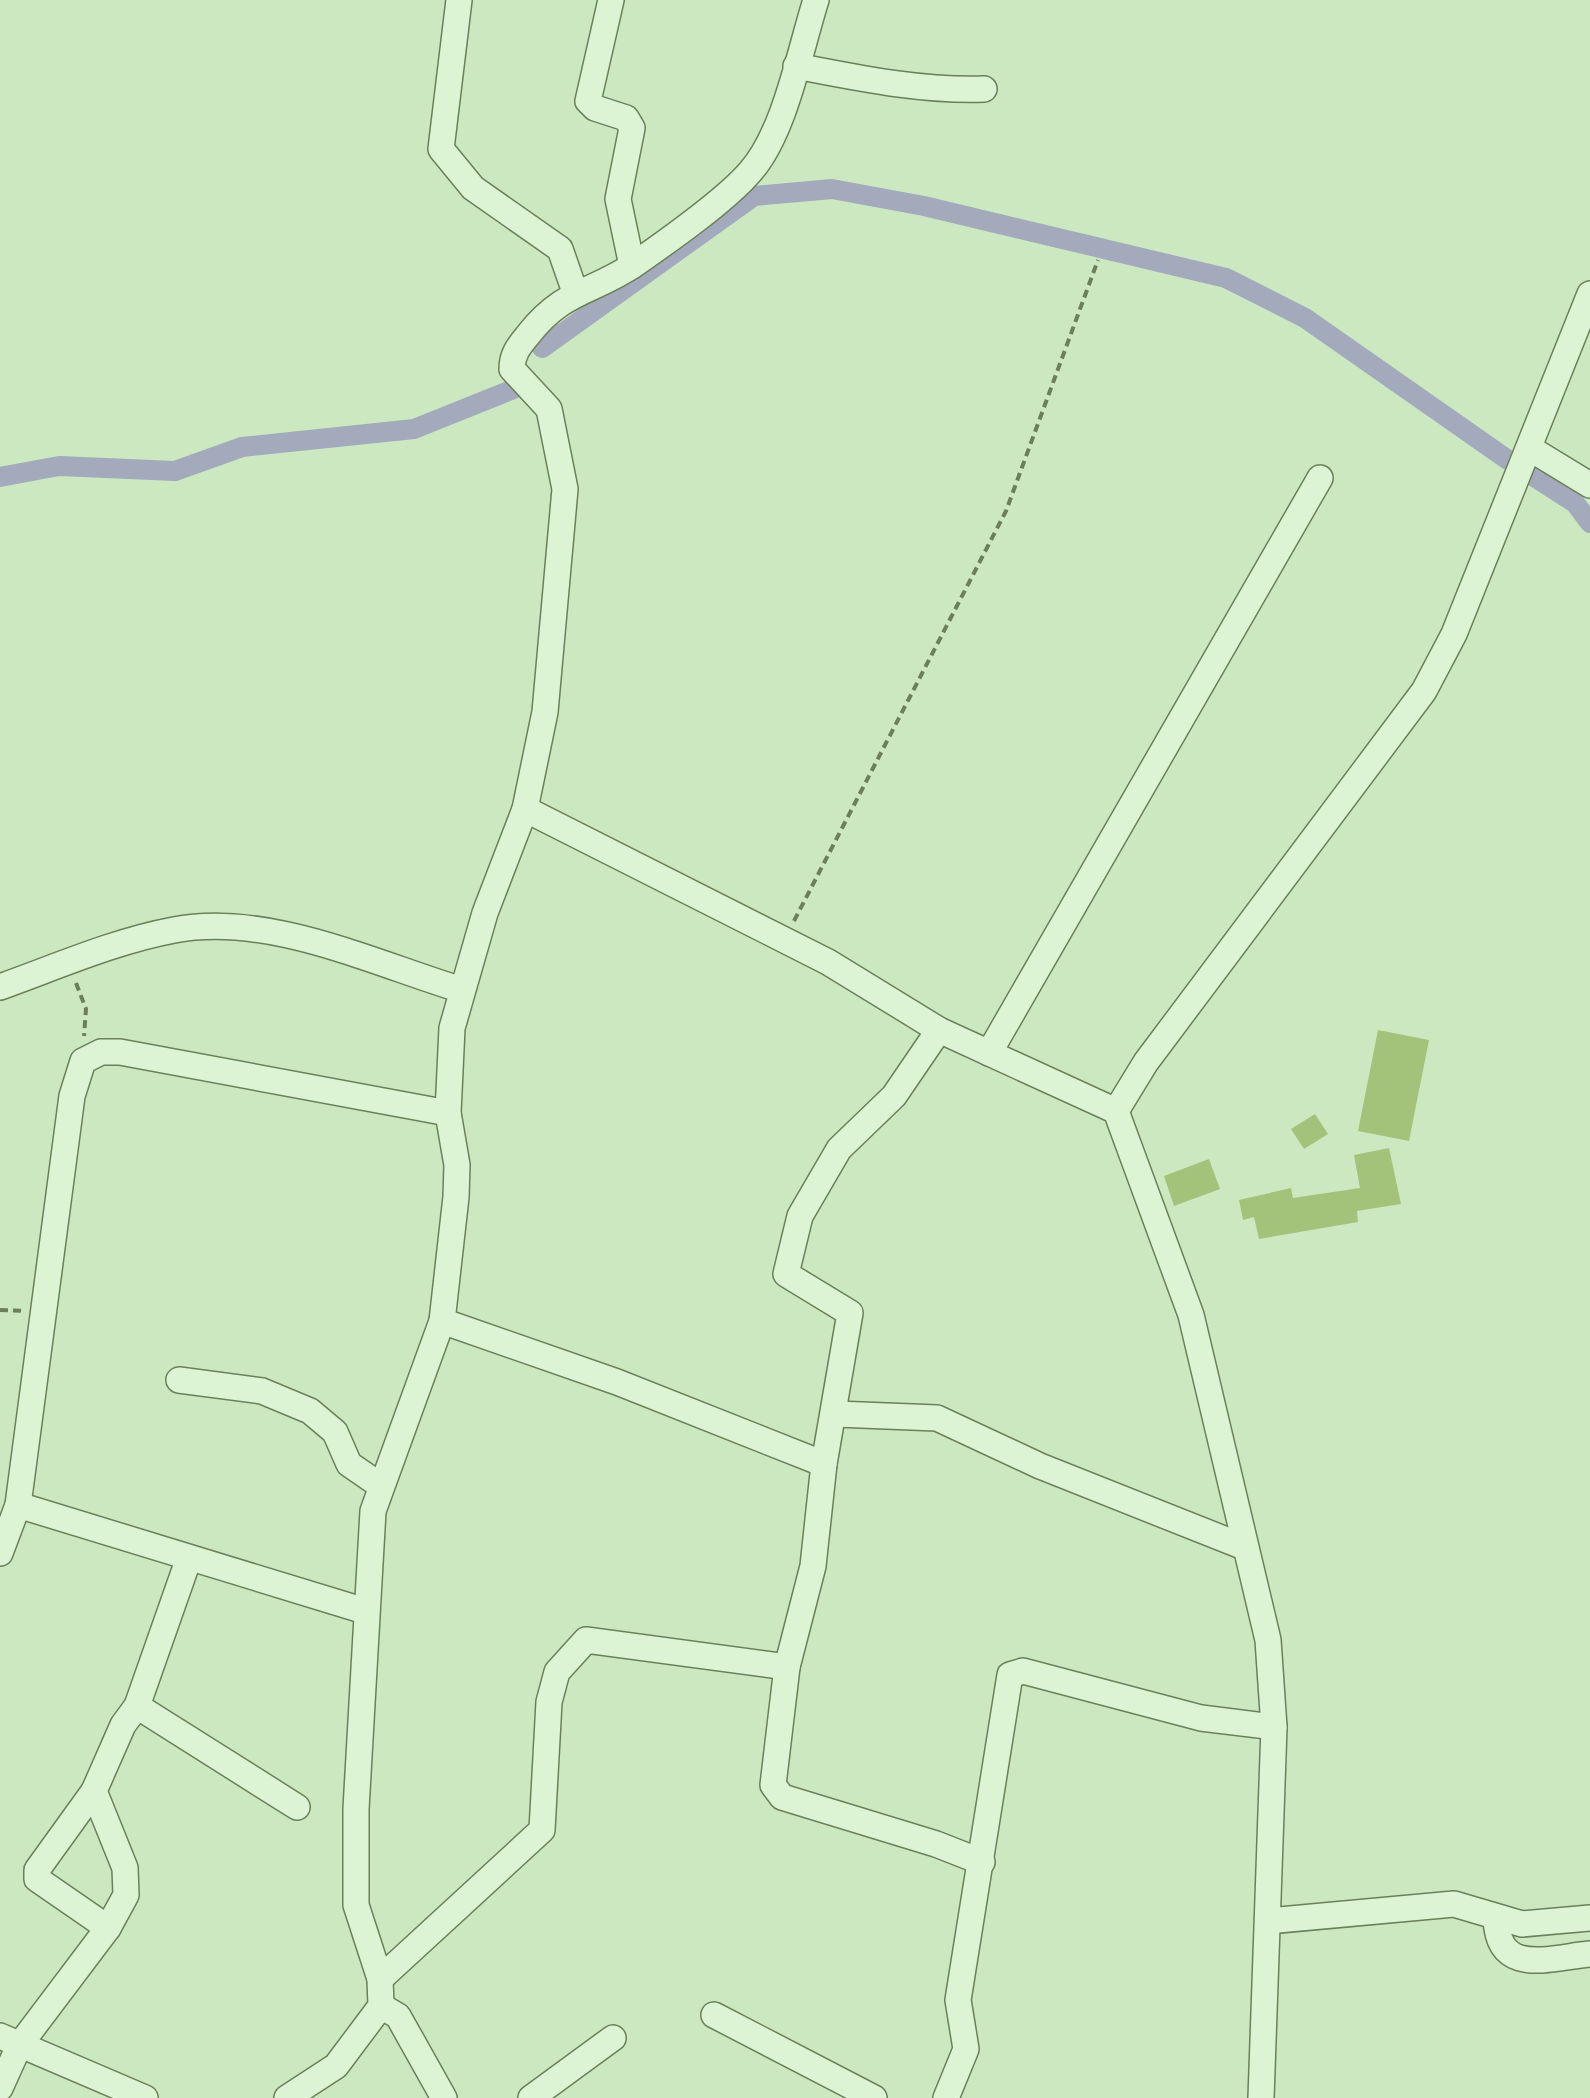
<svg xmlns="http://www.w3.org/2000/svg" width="1590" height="2098" viewBox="0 0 1590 2098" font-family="'Libre Baskerville',serif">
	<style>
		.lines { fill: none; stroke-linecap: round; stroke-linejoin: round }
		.canal { stroke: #a3aabb; stroke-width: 20 }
		.building { fill: #a3c37a }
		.minor-casing { stroke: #6b805a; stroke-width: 28 }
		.path { stroke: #6b805a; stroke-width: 4; stroke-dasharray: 8 5; stroke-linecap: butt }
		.minor { stroke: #dcf4d3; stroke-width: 25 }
	</style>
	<rect width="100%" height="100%" fill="#cce8c1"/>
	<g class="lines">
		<!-- canal -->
		<g class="canal">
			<path d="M542 348 754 196 832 189 924 206 1226 278 1305 318 1508 460"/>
			<path d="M1533 476 1575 503 1590 523"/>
			<path d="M0 477 59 466 175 471 242 447 414 429 516 388"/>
		</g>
	</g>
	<!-- building -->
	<g class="building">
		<path d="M1378 1030 1429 1040 1409 1141 1358 1131Z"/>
		<path d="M1315 1114 1328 1134 1304 1149 1291 1129Z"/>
		<path d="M1389 1148 1401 1204 1357 1211 1358 1222 1259 1239 1254 1217 1243 1220 1239 1200 1291 1188 1293 1198 1360 1188 1354 1155Z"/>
		<path d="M1209 1159 1220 1189 1174 1206 1164 1176Z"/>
	</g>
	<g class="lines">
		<defs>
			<g id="minor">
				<path d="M459 0 441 149 473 188 560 249 575 292"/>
				<path d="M611 0 588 101 595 108 626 118 632 128 618 199 632 266"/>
				<path d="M796 66C859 78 920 91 984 89"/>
				<path d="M1529 448 1590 485"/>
				<path d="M525 809 828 962 939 1030 1116 1111 1191 1315 1268 1640 1274 1727 1261 2098"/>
				<path d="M0 987C56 967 115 941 174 930 268 912 373 963 462 990"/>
				<path d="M939 1030 894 1096 839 1149 800 1216 786 1274 850 1313 824 1464 813 1566 787 1667 773 1785 782 1797 936 1844 982 1862"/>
				<path d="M989 1053 1320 478"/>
				<path d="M1116 1111 1146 1062 1424 691 1454 634 1590 294"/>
				<path d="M442 1321 617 1382 824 1464"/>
				<path d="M179 1380 262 1391 310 1411 335 1432 349 1464 381 1486"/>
				<path d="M836 1414 937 1418 1040 1466 1244 1547"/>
				<path d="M18 1505 365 1611"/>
				<path d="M0 1553 18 1505 72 1096 83 1061 101 1052H120L448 1113"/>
				<path d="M137 1706 189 1558"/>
				<path d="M94 1791 37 1870V1879L108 1928"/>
				<path d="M1496 1918C1498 1977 1548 1958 1590 1954"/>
				<path d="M1268 1921 1454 1904 1522 1924 1590 1918"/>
				<path d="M380 1979 542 1830 549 1702 557 1672 586 1640 787 1667"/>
				<path d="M381 2006 398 2016 444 2098"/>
				<path d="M714 2015 874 2098"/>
				<path d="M0 2036 145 2098"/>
				<path d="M0 2088 19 2046 108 1928 126 1895 125 1868 94 1791 123 1725 137 1706 297 1807"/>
				<path d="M287 2098 336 2066 381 2006 380 1979 356 1905V1809L373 1511 442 1321 456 1197 457 1165 448 1113 452 1028 485 913 525 809 545 712 565 489 549 409 512 369C512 354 519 346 528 335 564 289 593 293 635 264 668 241 725 201 750 172 785 133 800 50 816 0"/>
				<path d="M531 2098 613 2038"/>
				<path d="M946 2098 966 2049 958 2000 1010 1675 1023 1671 1201 1718 1274 1727"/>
			</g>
		</defs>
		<!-- minor casing -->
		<use href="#minor" class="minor-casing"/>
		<!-- path -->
		<g class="path">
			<path d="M794 921 1006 511 1098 260"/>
			<path d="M76 983 86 1009 84 1036"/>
			<path d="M0 1310 25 1311"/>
		</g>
		<!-- minor -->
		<use href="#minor" class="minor"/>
	</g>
</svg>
